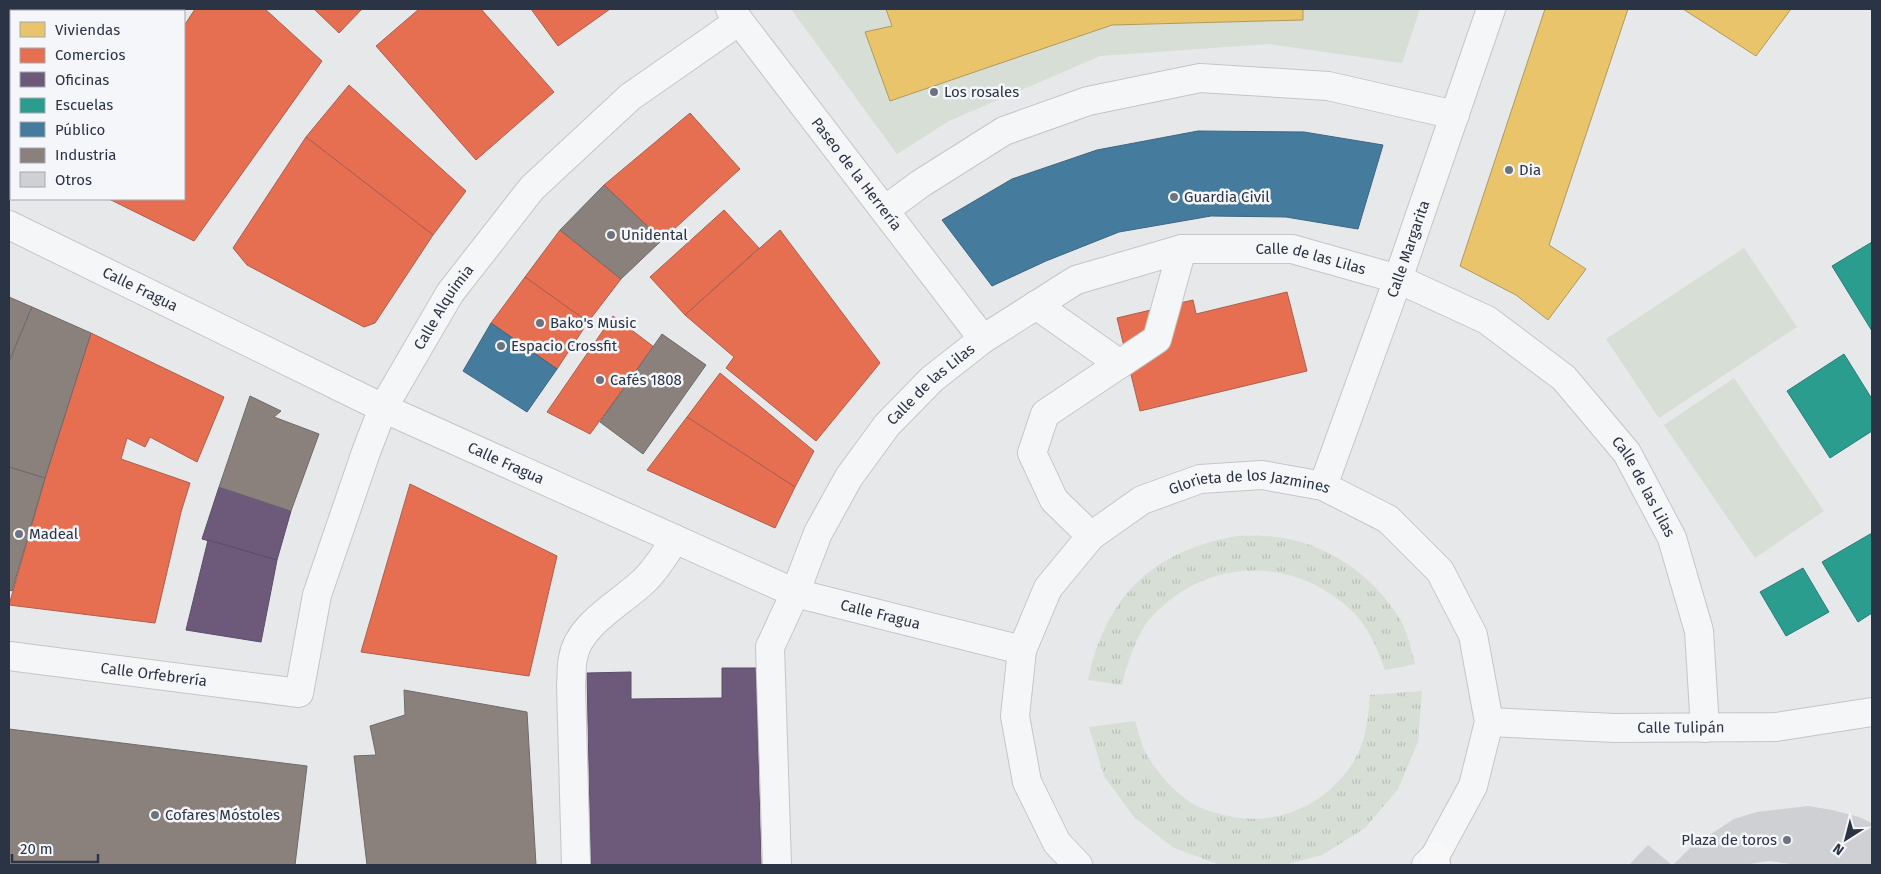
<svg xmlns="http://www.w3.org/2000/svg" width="1881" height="874" viewBox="0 0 1881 874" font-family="'Fira Sans',sans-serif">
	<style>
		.grass { fill: url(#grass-tufts) }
		.garden { fill: #d6ded6 }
		.homes { fill: #e9c46a; stroke: #b0995f }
		.shops { fill: #e76f51; stroke: #af5d4d }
		.offices { fill: #6d597a; stroke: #594e6a }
		.schools { fill: #2a9d8f; stroke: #2a7e79 }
		.public { fill: #457b9d; stroke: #3d6683 }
		.industry { fill: #8a817c; stroke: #6e6a6c }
		.building { fill: #ced0d3 }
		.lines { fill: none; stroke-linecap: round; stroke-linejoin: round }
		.minor-casing { stroke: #c4c6c8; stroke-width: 30 }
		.highway-casing { stroke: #b8bbbf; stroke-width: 30 }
		.minor { stroke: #f5f6f7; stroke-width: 28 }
		.highway { stroke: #f8f8f8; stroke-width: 28 }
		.poi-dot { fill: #6c737f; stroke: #f4f6f9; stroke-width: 2 }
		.labels { text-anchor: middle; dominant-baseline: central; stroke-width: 5; stroke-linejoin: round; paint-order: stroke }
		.poi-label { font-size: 15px; fill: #2b3445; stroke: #f4f6f9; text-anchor: start }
		.street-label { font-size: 15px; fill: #2b3445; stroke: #f4f6f9 }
	</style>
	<defs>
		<pattern id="grass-tufts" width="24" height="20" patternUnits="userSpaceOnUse" patternTransform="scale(1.25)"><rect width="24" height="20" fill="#d6ded6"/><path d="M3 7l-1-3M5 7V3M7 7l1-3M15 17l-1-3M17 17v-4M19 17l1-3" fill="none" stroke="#b8bfb9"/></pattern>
	</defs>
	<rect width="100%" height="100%" fill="#e6e8ea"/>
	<!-- grass -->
	<g class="grass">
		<path d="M1237 536C1246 536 1255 535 1264 536 1320 538 1373 573 1401 621 1408 633 1411 650 1415 664L1385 670C1377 649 1369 627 1352 611 1307 567 1239 557 1184 590 1170 599 1155 611 1145 625 1133 645 1127 664 1122 685L1088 680C1106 596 1152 551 1237 536Z"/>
		<path d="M1422 691 1418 742 1398 789 1365 828 1322 855 1284 865H1220L1174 848 1134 817 1104 776 1089 727 1135 721C1139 732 1141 747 1148 757 1160 776 1175 793 1195 805 1200 808 1207 810 1213 812 1266 830 1321 811 1352 764 1366 743 1368 719 1370 695Z"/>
	</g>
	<!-- garden -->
	<g class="garden">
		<path d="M791 9H1420L1402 63 1268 44 1100 56 949 121 897 154Z"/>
		<path d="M1744 248 1797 327 1659 418 1606 339Z"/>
		<path d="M1734 378 1824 511 1755 558 1664 425Z"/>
	</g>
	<!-- homes -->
	<g class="homes">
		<path d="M886 9H1303V20L1112 25 890 101 865 32 892 26Z"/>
		<path d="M1545 9H1628L1549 245 1586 269 1548 320 1516 295 1460 266Z"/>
		<path d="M1683 9H1791L1756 56Z"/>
	</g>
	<!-- shops -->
	<g class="shops">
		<path d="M195 9H265L322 61 194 241 109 199H184V26Z"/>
		<path d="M314 9H362L339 33Z"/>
		<path d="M419 9H481L554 92 476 160 376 46Z"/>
		<path d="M531 9H610L558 46Z"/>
		<path d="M349 85 466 191 433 235 306 137Z"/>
		<path d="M9 94 11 95V156L9 154Z"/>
		<path d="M690 113 740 169 662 240 604 185Z"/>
		<path d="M306 137 433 235 375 323 364 327 247 265 233 248Z"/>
		<path d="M724 210 759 248 685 315 650 277Z"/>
		<path d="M560 230 621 279 588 322 525 277Z"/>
		<path d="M780 230 880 363 816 441 726 368 734 357 685 315Z"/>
		<path d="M525 277 588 322 557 369 491 323Z"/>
		<path d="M1287 292 1307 371 1140 411 1117 318 1193 300 1196 314Z"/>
		<path d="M613 316 654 347 590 434 547 412Z"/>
		<path d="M91 333 224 397 197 462 150 437 145 447 127 438 121 459 190 483 181 512 155 623 9 605 47 472Z"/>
		<path d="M720 373 814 451 795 487 687 417Z"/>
		<path d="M687 417 795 487 775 528 647 470Z"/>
		<path d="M410 484 557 556 529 676 361 652Z"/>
	</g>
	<!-- offices -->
	<g class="offices">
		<path d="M9 11 11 12V95L9 94Z"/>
		<path d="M219 487 291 511 277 560 202 539Z"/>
		<path d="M208 540 277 560 261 642 186 630Z"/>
		<path d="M722 668H756L761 865H591L587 673 631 672V699L722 698Z"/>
	</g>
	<!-- schools -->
	<g class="schools">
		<path d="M1872 242V331L1832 266Z"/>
		<path d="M1844 354 1872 399V431L1830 458 1787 391Z"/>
		<path d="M1872 533V613L1858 622 1822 562Z"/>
		<path d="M1803 568 1829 612 1786 636 1760 592Z"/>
	</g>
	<!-- public -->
	<g class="public">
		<path d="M1198 131 1304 132 1383 145 1358 229 1286 217 1211 216 1119 232 1046 261 992 286 942 220 1012 179 1097 150Z"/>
		<path d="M491 323 557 369 527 412 463 371Z"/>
	</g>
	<!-- industry -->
	<g class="industry">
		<path d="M9 9H126L129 11 11 12Z"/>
		<path d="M126 9H168L166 11H129Z"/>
		<path d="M604 185 662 240 621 279 560 230Z"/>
		<path d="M9 297 32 307 9 362Z"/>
		<path d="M32 307 91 333 45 478 9 467V362Z"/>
		<path d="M662 334 706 365 643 454 600 422Z"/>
		<path d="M250 396 281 411 274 417 319 434 291 511 219 487Z"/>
		<path d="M9 467 45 478 12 591 9 590Z"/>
		<path d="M404 690 527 712 536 865H367L354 756 376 755 370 726 405 715Z"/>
		<path d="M9 729 307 766 295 865H9Z"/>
	</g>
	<!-- building -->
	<g class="building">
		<path d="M1808 806 1832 810 1859 817 1872 823V865H1799L1769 861 1743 865H1673L1691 847 1734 819 1757 812Z"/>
		<path d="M1648 845 1672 865H1629Z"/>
	</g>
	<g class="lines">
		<defs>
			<g id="minor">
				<path id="s1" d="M730 9 983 339"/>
				<path d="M885 210 920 184 1004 131 1088 101 1200 78 1328 86 1455 115"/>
				<path id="s2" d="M9 225 383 408 795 593 1022 650"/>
				<path d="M1036 305 1120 364"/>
				<path id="s3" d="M1323 486 1398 279 1491 9"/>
				<path d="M1091 536 1054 500 1032 453 1045 414 1157 339 1182 249"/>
				<path id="s4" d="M9 656 299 693 317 595 366 452 383 408 450 293 532 188 630 97 739 21"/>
				<path id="s5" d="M1489 722 1615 728 1776 727 1872 712"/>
				<path d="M576 865 571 685C572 676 571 666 573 658 578 624 623 602 645 580 657 568 666 553 675 539"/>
				<path id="s6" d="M777 865 770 647 795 593 818 533 849 477 887 425 932 379 983 339 1076 280 1182 249H1292L1398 279 1487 320 1564 378 1627 453 1672 538 1699 631 1705 728"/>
				<path id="s7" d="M1078 865 1057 843 1027 782 1015 716 1022 650 1048 588 1091 536 1142 500 1200 479 1262 475 1323 486 1388 519 1440 571 1473 635 1489 722 1473 786 1435 856 1426 865"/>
			</g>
			<path id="highway" d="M1435 856 1436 865"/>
		</defs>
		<!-- minor casing -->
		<use href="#minor" class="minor-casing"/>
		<!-- highway casing -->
		<use href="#highway" class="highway-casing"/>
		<!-- minor -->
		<use href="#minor" class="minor"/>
		<!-- highway -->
		<use href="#highway" class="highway"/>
	</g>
	<!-- markers -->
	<g class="poi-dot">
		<circle cx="934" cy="92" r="5"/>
		<circle cx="1509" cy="170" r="5"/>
		<circle cx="1174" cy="197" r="5"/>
		<circle cx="611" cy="235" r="5"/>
		<circle cx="540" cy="323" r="5"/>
		<circle cx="501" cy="346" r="5"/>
		<circle cx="600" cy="380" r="5"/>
		<circle cx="19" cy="534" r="5"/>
		<circle cx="155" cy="815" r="5"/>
		<circle cx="1787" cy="840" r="5"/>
	</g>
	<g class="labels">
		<!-- poi labels -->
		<g class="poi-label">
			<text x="944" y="92">Los rosales</text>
			<text x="1519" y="170">Dia</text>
			<text x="1184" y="197">Guardia Civil</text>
			<text x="621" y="235">Unidental</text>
			<text x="550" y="323">Bako's Music</text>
			<text x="511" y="346">Espacio Crossfit</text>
			<text x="610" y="380">Cafés 1808</text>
			<text x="29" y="534">Madeal</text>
			<text x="165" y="815">Cofares Móstoles</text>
			<text x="1777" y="840" text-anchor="end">Plaza de toros</text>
		</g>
		<!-- street labels -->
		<g class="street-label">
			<text stroke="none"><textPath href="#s1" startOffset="208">Paseo de la Herrería</textPath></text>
			<text stroke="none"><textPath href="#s3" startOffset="252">Calle Margarita</textPath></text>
			<text stroke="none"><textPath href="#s6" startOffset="950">Calle de las Lilas</textPath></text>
			<text stroke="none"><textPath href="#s2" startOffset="146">Calle Fragua</textPath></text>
			<text stroke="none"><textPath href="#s4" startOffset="708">Calle Alquimia</textPath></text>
			<text stroke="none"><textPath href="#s6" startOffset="530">Calle de las Lilas</textPath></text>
			<text stroke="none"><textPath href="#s2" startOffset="551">Calle Fragua</textPath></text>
			<text stroke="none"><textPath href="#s6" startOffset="1370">Calle de las Lilas</textPath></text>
			<text stroke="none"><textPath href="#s7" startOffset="540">Glorieta de los Jazmines</textPath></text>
			<text stroke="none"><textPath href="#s2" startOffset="956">Calle Fragua</textPath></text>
			<text stroke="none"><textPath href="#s4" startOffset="146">Calle Orfebrería</textPath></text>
			<text stroke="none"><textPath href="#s5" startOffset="192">Calle Tulipán</textPath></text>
		</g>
	</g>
	<!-- border -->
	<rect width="1881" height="874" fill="none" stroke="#2b3445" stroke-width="20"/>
	<!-- legend -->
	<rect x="10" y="10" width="175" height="190" fill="#f4f6f9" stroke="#a4a8b1"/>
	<rect x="20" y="22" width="25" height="15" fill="#e9c46a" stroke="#a4a8b1"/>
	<text x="55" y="35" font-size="15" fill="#2b3445">Viviendas</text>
	<rect x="20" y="48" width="25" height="15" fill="#e76f51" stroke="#a4a8b1"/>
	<text x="55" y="60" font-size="15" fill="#2b3445">Comercios</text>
	<rect x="20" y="72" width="25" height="15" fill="#6d597a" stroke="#a4a8b1"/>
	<text x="55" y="85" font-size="15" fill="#2b3445">Oficinas</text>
	<rect x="20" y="98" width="25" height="15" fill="#2a9d8f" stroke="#a4a8b1"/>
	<text x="55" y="110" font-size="15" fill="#2b3445">Escuelas</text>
	<rect x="20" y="122" width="25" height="15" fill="#457b9d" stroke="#a4a8b1"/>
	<text x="55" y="135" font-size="15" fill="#2b3445">Público</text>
	<rect x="20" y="148" width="25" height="15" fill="#8a817c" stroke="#a4a8b1"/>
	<text x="55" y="160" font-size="15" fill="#2b3445">Industria</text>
	<rect x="20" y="172" width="25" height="15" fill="#ced0d3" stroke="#a4a8b1"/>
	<text x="55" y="185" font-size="15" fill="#2b3445">Otros</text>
	<!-- north arrow -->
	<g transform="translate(1846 839) rotate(216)" stroke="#f4f6f9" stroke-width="4" paint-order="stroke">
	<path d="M0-4L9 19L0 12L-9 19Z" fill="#2b3445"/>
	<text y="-8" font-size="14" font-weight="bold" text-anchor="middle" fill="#2b3445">N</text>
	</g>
	<!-- scale -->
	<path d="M12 854v8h86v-8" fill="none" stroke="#2b3445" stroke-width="2.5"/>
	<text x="20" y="854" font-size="15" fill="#2b3445" stroke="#f4f6f9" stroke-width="4" paint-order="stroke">20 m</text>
</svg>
